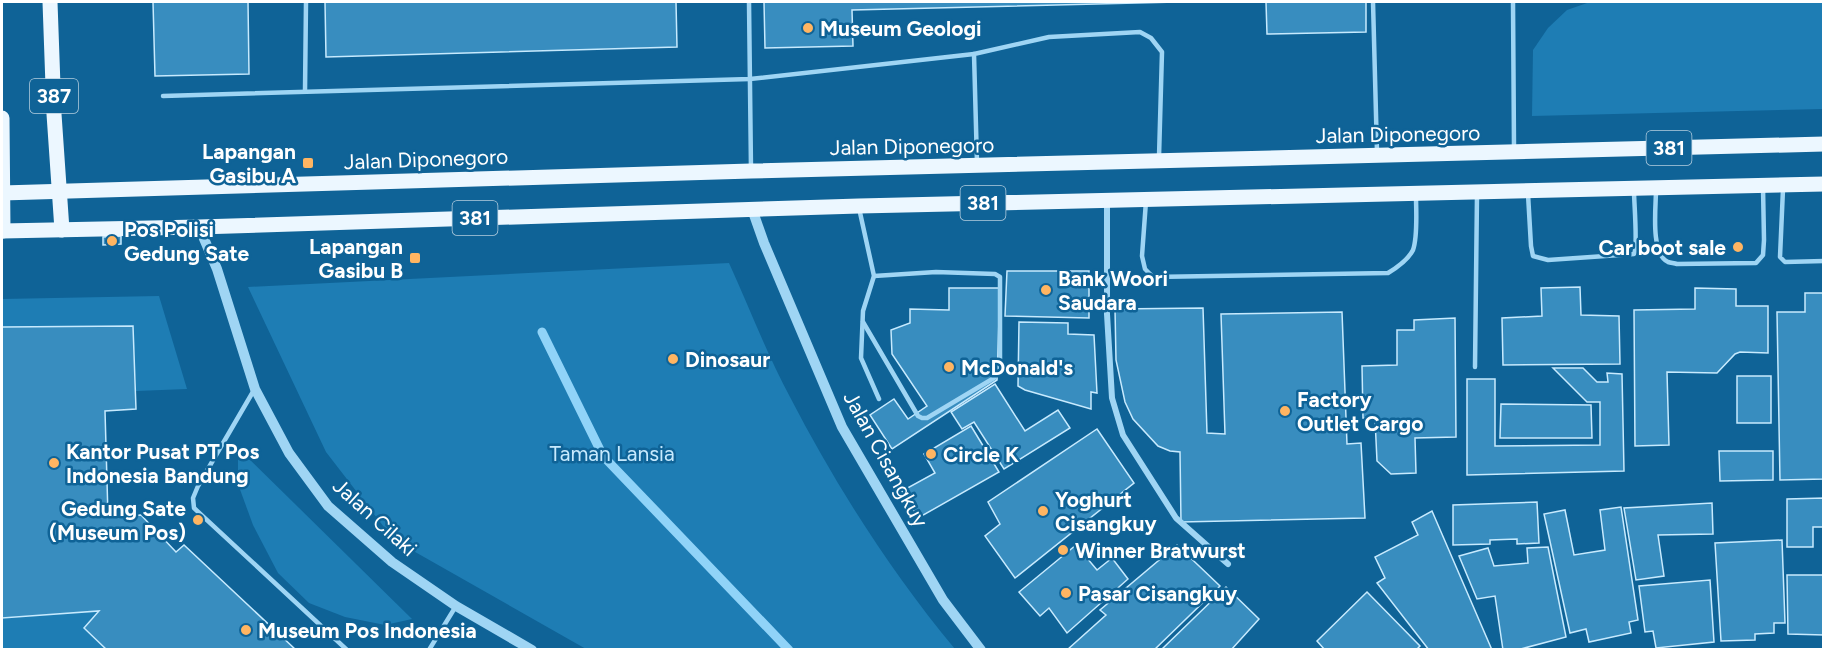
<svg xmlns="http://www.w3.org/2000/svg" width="1825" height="651" viewBox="0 0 1825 651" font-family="Figtree,sans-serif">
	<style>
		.green { fill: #1e7db4 }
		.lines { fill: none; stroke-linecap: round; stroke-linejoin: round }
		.stream { stroke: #90d3f8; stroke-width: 9 }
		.building { fill: #388dbf; stroke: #c7eafe; stroke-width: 1.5 }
		.service { stroke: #9fd5f4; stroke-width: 4.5 }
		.minor { stroke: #9fd5f4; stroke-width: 6 }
		.tertiary { stroke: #9fd5f4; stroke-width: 10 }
		.primary { stroke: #ecf7ff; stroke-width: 15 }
		.poi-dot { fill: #ffb562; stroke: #0f6397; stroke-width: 2 }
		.labels { text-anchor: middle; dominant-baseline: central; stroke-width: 5; stroke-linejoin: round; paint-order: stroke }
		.shield { fill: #0f6397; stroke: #b7d0e0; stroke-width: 1.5 }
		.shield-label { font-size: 20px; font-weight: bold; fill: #fff }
		.poi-label { font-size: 21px; font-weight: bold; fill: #fff; stroke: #0f6397; text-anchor: start }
		.street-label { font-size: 21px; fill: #fff; stroke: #0f6397 }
		.park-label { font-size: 21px; fill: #c7eafe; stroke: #0f6397 }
	</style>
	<rect width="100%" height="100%" fill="#0f6397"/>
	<!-- green -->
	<g class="green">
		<path d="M1590 2H1823V109L1532 116 1533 50 1548 28 1567 10Z"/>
		<path d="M729 263C749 307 767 354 790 397 836 486 891 572 955 649H586L394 540 326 452 248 287Z"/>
		<path d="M159 296 187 389 136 391 133 327H2V299Z"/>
		<path d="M238 448 412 619 385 625 345 617 309 603 278 573 253 525 238 484Z"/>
		<path d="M99 611 84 628 107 649 2 650V618Z"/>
	</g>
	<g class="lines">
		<!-- stream -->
		<path class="stream" d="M542 332 603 456 789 650"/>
	</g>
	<!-- building -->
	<g class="building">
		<path d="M153 2H248L249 74 155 76Z"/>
		<path d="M325 2H676L677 47 326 57Z"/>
		<path d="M764 2H1177L852 10 853 46 765 48Z"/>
		<path d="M1266 2H1366V32L1267 34Z"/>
		<path d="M121 236V244L103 245V237Z"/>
		<path d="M1007 271H1089V318L1005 316Z"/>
		<path d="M1580 287 1581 315 1619 316 1620 364 1503 365 1502 318 1542 316 1541 288Z"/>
		<path d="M949 288H1000L997 380 892 449 870 415 894 399 908 419 927 406 892 354 891 330 910 323V309L949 310Z"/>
		<path d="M1695 288 1736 289V306H1768V353L1740 352 1735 354 1717 373 1667 372 1669 445 1635 446 1634 310 1695 309Z"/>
		<path d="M1805 293H1824V479L1780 480 1777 312H1805Z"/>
		<path d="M1203 308 1207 433 1225 434 1221 314 1342 312 1347 444 1361 443 1365 518 1181 522 1180 452 1170 451 1158 446 1133 419 1125 402 1116 360 1115 309Z"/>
		<path d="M1455 318 1456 437 1415 438 1416 473 1391 474 1377 461 1375 419 1363 418 1362 366 1397 365V330H1414V320Z"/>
		<path d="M1019 322 1068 323V334L1094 335 1097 393 1091 392V409L1025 390 1018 386Z"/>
		<path d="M133 326 136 409 105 411 108 516 141 515 176 552 184 545 296 650H107L84 628 99 611 2 618V327Z"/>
		<path d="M1553 368H1583L1597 382H1608L1607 373 1622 374 1624 471 1467 475V379H1495V446L1600 445V402H1587Z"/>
		<rect x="1737" y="376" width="34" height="47"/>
		<path d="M995 384 1025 431 1058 410 1070 428 1004 469 974 422 962 429 951 412Z"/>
		<path d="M1501 404 1591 405 1592 438H1500Z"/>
		<path d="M971 426 999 472 918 518 902 491 935 473 924 454Z"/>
		<path d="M1097 429 1134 483 1015 578 985 536 1000 524 988 502Z"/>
		<path d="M1719 451H1773V480L1720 481Z"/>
		<path d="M1824 498V527H1813V547H1787V499Z"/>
		<path d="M1537 502 1539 543 1517 544V539L1490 540V544L1453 545V505Z"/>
		<path d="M1712 503 1713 534 1658 535 1664 576 1636 580 1624 508Z"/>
		<path d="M1621 507 1638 620 1629 622 1631 633 1589 642 1586 629 1570 633 1544 514 1565 510 1574 555 1605 550 1600 510Z"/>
		<path d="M1432 511 1492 650H1429L1377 583 1385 578 1375 557 1418 535 1412 522Z"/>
		<path d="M1782 540 1785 623H1774V633L1755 634V640L1721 641 1715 543Z"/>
		<path d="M1076 545 1097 570 1112 558 1128 579 1067 633 1049 608 1040 616 1019 592Z"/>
		<path d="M1177 545 1220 586 1154 650H1067L1106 615 1100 610Z"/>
		<path d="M1548 547 1566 637 1517 650H1503L1495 596 1477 599 1459 556 1488 548 1494 566 1528 563 1527 548Z"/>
		<path d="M1787 575H1824V635L1788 634Z"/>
		<path d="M1710 580 1714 642 1656 648 1653 631 1645 632 1639 586Z"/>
		<path d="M1226 587 1259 619 1231 650H1161Z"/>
		<path d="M1367 592 1420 646 1416 650H1325L1317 641Z"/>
	</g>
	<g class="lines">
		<!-- service -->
		<g class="service">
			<path d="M749 2 751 170"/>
			<path d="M1373 2 1377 152"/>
			<path d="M1513 2 1514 149"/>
			<path d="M305 91 306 2"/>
			<path d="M163 96 750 79 974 54"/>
			<path d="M977 163 974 54 1049 37 1140 32 1151 38 1162 52 1159 157"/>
			<path d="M1783 189 1780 257 1785 262 1824 261"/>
			<path d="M1656 190C1656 206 1650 254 1668 262 1671 263 1674 263 1677 264L1756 263 1763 255 1764 240 1763 187"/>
			<path d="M1528 194 1531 246 1533 256 1548 260 1634 254C1638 247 1634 203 1634 191"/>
			<path d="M1146 201 1142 256 1145 269 1153 277 1388 273C1398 267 1408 260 1413 250 1418 236 1416 211 1416 196"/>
			<path d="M859 208 874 276 863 311 861 358 879 399"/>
			<path d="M863 322 918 416 922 418H927L994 378 1000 369V277L995 274 936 272 874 276"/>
			<path d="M1475 367 1477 195"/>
			<path d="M254 390 198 486 193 498 194 508 347 650"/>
			<path d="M429 650 456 606"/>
		</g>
		<!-- minor -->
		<path class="minor" d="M1107 201V314L1112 398 1123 435 1176 518 1228 564"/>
		<!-- tertiary -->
		<g class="tertiary">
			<path d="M752 209 764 243 842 427 943 600 981 650"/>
			<path d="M199 227 217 269 255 389 289 453 328 506 392 562 456 606 532 650"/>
		</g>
		<!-- primary -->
		<g class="primary">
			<path d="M50 2 54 114 62 230"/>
			<path d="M2 118 3 231"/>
			<path d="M2 193 751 171 1824 144"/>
			<path d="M2 231 199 227 859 206 1824 184"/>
		</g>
	</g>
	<!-- markers -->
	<g class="poi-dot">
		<circle cx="808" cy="28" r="6"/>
		<rect x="302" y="157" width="12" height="12" rx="3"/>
		<circle cx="112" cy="241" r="6"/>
		<circle cx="1738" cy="247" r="6"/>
		<rect x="409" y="252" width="12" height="12" rx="3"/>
		<circle cx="1046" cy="290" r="6"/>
		<circle cx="673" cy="359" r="6"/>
		<circle cx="949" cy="367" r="6"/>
		<circle cx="1285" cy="411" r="6"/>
		<circle cx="931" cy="454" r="6"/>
		<circle cx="54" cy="463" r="6"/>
		<circle cx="1043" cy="511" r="6"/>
		<circle cx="198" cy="520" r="6"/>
		<circle cx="1063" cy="550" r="6"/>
		<circle cx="1066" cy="593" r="6"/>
		<circle cx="246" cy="630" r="6"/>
	</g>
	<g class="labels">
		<!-- shield labels -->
		<g class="shield">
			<rect x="30" y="79" width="48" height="34" rx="4.5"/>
			<rect x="1646.5" y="131" width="45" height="34" rx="4.5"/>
			<rect x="960.5" y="186" width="45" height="34" rx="4.5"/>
			<rect x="452.5" y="201" width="45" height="34" rx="4.5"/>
		</g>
		<g class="shield-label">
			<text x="54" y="96">387</text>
			<text x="1669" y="148">381</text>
			<text x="983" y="203">381</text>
			<text x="475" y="218">381</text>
		</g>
		<!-- poi labels -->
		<g class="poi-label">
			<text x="820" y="28">Museum Geologi</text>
			<text x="296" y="151" text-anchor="end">Lapangan<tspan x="296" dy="24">Gasibu A</tspan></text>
			<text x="124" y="229">Pos Polisi<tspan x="124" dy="24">Gedung Sate</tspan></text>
			<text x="403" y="246" text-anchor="end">Lapangan<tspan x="403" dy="24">Gasibu B</tspan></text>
			<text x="1726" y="247" text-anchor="end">Car boot sale</text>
			<text x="1058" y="278">Bank Woori<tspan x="1058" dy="24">Saudara</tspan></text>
			<text x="685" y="359">Dinosaur</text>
			<text x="961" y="367">McDonald's</text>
			<text x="1297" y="399">Factory<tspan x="1297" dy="24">Outlet Cargo</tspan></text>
			<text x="66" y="451">Kantor Pusat PT Pos<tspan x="66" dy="24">Indonesia Bandung</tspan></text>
			<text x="943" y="454">Circle K</text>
			<text x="1055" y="499">Yoghurt<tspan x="1055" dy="24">Cisangkuy</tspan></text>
			<text x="186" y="508" text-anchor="end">Gedung Sate<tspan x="186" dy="24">(Museum Pos)</tspan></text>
			<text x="1075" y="550">Winner Bratwurst</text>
			<text x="1078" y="593">Pasar Cisangkuy</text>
			<text x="258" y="630">Museum Pos Indonesia</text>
		</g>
		<!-- street labels -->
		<g class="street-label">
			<text transform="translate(1398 134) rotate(-1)">Jalan Diponegoro</text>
			<text transform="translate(912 146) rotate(-1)">Jalan Diponegoro</text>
			<text transform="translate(426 159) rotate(-2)">Jalan Diponegoro</text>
			<text transform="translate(886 459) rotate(61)">Jalan Cisangkuy</text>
			<text transform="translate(375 517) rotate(42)">Jalan Cilaki</text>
		</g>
		<!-- park labels -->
		<g class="park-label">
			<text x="612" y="453">Taman Lansia</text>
		</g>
	</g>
	<!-- border -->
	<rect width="1825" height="651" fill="none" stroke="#ffffff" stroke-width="6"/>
</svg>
